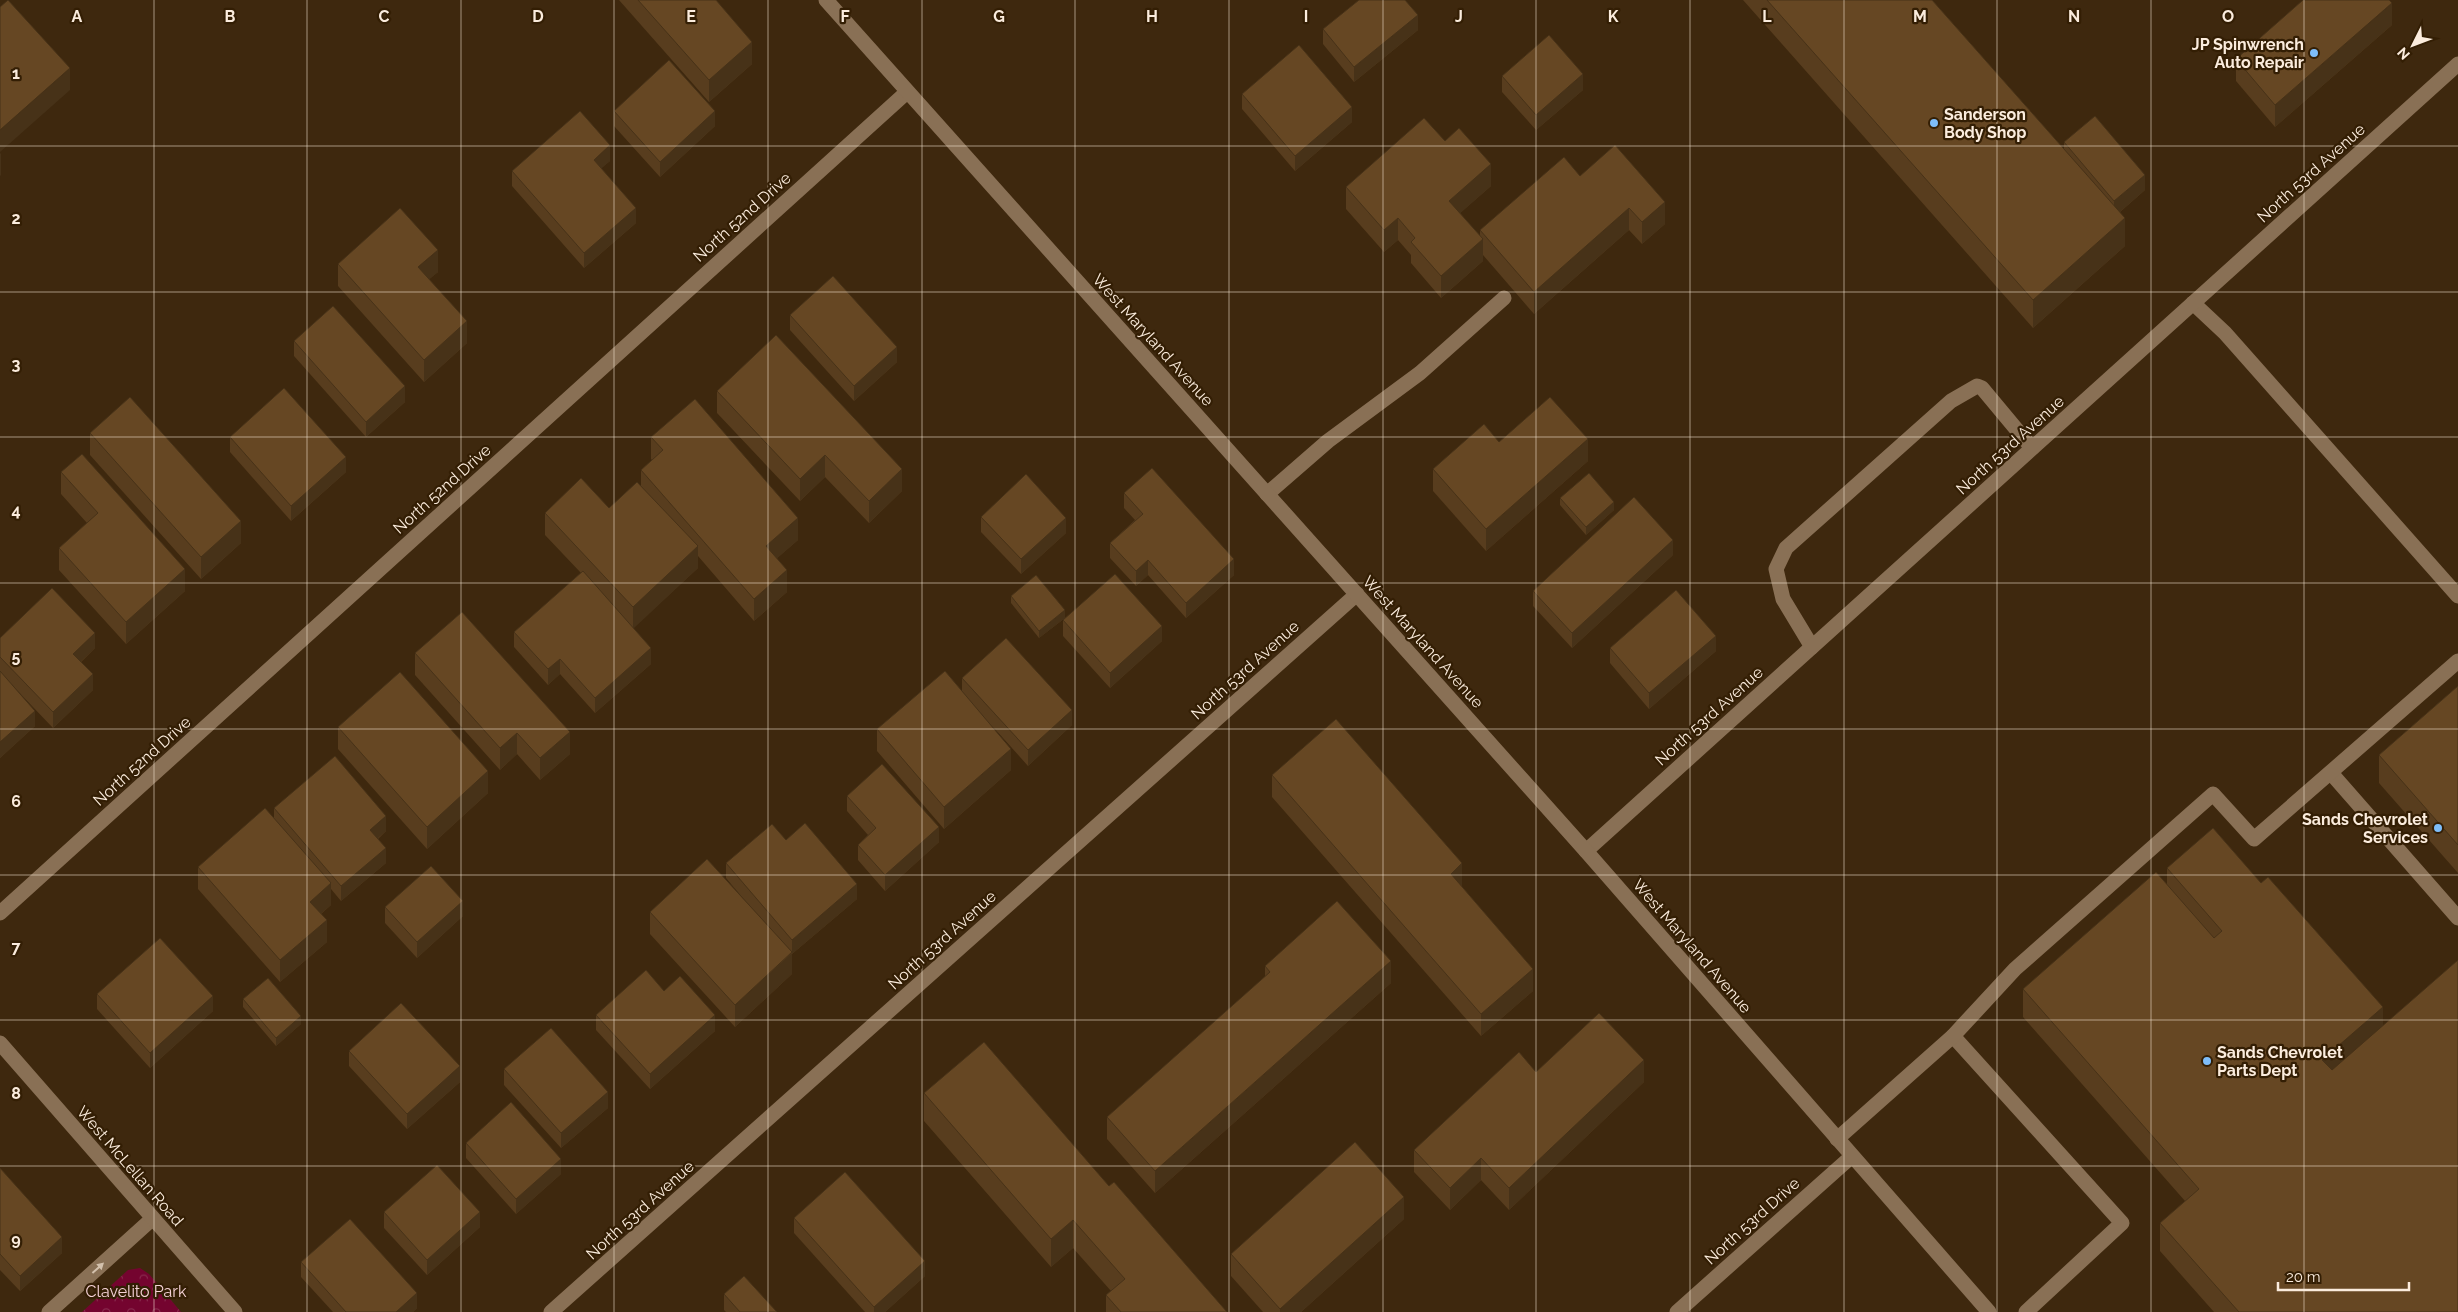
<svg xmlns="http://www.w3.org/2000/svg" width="2458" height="1312" viewBox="0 0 2458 1312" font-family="Raleway,sans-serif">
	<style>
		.park { fill: url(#park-crowns) }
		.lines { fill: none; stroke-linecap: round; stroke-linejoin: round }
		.service { stroke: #897055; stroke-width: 15 }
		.minor { stroke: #897055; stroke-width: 15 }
		.tertiary { stroke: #897055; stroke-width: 15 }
		.wall { fill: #583d1e }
		.shaded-wall { fill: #473218 }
		.building { fill: #664723; stroke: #473218 }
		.oneway { fill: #d3c1ad }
		.grid { fill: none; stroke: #fbecdd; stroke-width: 1; stroke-opacity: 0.55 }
		.poi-dot { fill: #7ebdf9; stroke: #331e04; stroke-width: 2 }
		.labels { text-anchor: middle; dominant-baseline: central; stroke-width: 4.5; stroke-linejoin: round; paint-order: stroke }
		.poi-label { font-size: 16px; font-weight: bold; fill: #fbecdd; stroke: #331e04; text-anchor: end }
		.street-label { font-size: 16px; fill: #fbecdd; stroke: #331e04 }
		.park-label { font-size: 16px; fill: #f5d2d7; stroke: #331e04 }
		.grid-label { font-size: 16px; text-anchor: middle; font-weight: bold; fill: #fbecdd; stroke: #331e04; stroke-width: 4.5; stroke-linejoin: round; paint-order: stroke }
	</style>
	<defs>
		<pattern id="park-crowns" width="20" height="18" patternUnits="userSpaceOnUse" patternTransform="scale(1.25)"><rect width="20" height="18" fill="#74042f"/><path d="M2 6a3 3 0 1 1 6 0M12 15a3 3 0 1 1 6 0" fill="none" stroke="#89294d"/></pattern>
	</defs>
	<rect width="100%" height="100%" fill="#3e280e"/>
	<!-- park -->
	<path class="park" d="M140 1268 149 1274 181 1312H82L128 1270Z"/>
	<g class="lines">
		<!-- service -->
		<g class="service">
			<path d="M2193 303 2225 333 2458 596"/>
			<path d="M1267 494 1328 441 1420 373 1504 298"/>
			<path d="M1812 647 1783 599 1776 569 1786 548 1951 401 1977 386 1982 388 2032 448"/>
			<path d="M2331 773 2458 918"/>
			<path d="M1953 1036 2122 1223 2026 1312"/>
			<path d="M1837 1139 1953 1036 2015 969 2213 794 2254 839 2458 661"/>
			<path d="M49 1312 152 1219"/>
		</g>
		<!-- minor -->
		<g class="minor">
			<path d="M1586 851 2458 64"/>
			<path d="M0 913 907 92"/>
			<path d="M0 1043 235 1312"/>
			<path d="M551 1312 1357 594"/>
			<path d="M1677 1312 1851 1157"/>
		</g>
		<!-- tertiary -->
		<path class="tertiary" d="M826 0 1586 851 1989 1312"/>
	</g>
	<!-- wall -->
	<g class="wall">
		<path d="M619 0H716L752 64 709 102Z"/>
		<path d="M1743 0H1932L2064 149V142L2145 190 2120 212 2125 246 2033 328Z"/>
		<path d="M2392 25 2275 127 2236 81V59Z"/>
		<path d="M1323 29 1418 30 1354 82 1323 44Z"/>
		<path d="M1502 76 1583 90 1536 130 1502 92Z"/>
		<path d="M1242 94 1352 122 1295 171 1242 109Z"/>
		<path d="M614 111 715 126 660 177 614 126Z"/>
		<path d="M1445 141 1491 186 1460 213 1480 237V230L1580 176 1665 224 1642 244 1629 230 1534 314 1483 255V261L1441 298 1411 263V255L1398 240 1384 252 1346 209V187Z"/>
		<path d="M610 161 601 168 636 223 584 268 512 186V171Z"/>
		<path d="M338 264 438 272 429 279 467 343 424 382 338 286Z"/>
		<path d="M790 315 897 362 854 401 790 330Z"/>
		<path d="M294 341 405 402 366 437 294 356Z"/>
		<path d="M717 391 902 491 869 523 825 477 800 501 717 413Z"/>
		<path d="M90 433 241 543 201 579 90 455Z"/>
		<path d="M230 437 346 472 291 521 230 452Z"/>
		<path d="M651 437 798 540 777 558 787 592 754 621 698 556V568L633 628 651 664 595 713 560 674 548 685 514 647V632L581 573 545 535V513L609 508 641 487V470L652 460 651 459Z"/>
		<path d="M1499 442 1588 461 1486 551 1433 491V469Z"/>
		<path d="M61 472 185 591 126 644 59 570V548L87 523 61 494Z"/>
		<path d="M1124 493 1234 575 1186 618 1148 575 1136 586 1110 558V543L1135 520 1124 508Z"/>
		<path d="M1560 498 1614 510 1586 535 1560 505Z"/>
		<path d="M981 517 1066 533 1021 574 981 532Z"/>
		<path d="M1673 555 1572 648 1533 606V591Z"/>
		<path d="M1011 596 1065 618 1039 638 1011 603Z"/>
		<path d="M1063 620 1162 641 1110 688 1063 636Z"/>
		<path d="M0 638 95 648 81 662 93 690 53 728 11 684 35 726 0 758Z"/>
		<path d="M1610 648 1716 651 1649 709 1610 663Z"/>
		<path d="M415 653 570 754 540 780 517 754 500 770 415 675Z"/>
		<path d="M962 678 1072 725 1028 766 994 728 1011 770 944 829 877 751V729L962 691Z"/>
		<path d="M2458 686V873L2379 783V755Z"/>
		<path d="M338 727 488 793 427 849 338 749Z"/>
		<path d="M1272 775 1462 885 1461 886 1533 991 1481 1036 1272 797Z"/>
		<path d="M847 796 939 842 885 891 858 860V845L868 835 847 811Z"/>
		<path d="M274 808 386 831 378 839 386 863 341 901 331 889V905L321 914 327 942 280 982 198 889V867L274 818Z"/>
		<path d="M786 840 857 899 792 954V974L735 1027 650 934V912L746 902 726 878V863Z"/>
		<path d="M2167 868 2383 1026 2458 1312H2214L2160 1251V1223L2185 1201 2023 1017V989L2167 884Z"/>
		<path d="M385 907 463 916 417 958 385 923Z"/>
		<path d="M1265 966 1391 983 1155 1193 1107 1139V1117L1265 977Z"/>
		<path d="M664 991 715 1031 650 1089 596 1030V1015Z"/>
		<path d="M97 994 213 1011 150 1068 97 1009Z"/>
		<path d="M243 999 301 1024 276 1046 243 1007Z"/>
		<path d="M349 1051 460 1082 407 1129 349 1066Z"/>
		<path d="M504 1069 608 1108 561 1148 504 1085Z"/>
		<path d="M1536 1072 1644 1082 1509 1210 1481 1180 1450 1210 1414 1172V1150Z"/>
		<path d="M924 1093 1109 1186 1227 1312H1106V1295L1111 1291 1073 1248 1051 1267 924 1121Z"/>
		<path d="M466 1143 561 1174 516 1214 466 1158Z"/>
		<path d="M0 1168 62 1253 20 1291 0 1270Z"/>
		<path d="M384 1212 480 1227 427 1275 384 1228Z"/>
		<path d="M794 1218 925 1276 885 1312H865L794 1233Z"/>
		<path d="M1404 1219 1301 1312H1263L1231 1276V1254Z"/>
		<path d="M301 1262 417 1308 413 1312H333L301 1277Z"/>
		<path d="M724 1294 777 1312H726L724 1310Z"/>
	</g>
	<!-- shaded-wall -->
	<g class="shaded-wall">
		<path d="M2392 3V25L2275 127V105Z"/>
		<path d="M1418 15V30L1354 82V67Z"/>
		<path d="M752 42V64L709 102V80Z"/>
		<path d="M70 68V90L0 152V130Z"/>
		<path d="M1583 74V90L1536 130V115Z"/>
		<path d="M1352 107V122L1295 171V156Z"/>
		<path d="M715 111V126L660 177V162Z"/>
		<path d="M610 145V161L594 175V160Z"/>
		<path d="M1 153V175L0 176V154Z"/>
		<path d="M1491 164V186L1449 223V201Z"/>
		<path d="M2145 175V190L2114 217V201Z"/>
		<path d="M1665 202V224L1642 244V222Z"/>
		<path d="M636 208V223L584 268V253Z"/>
		<path d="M1629 208V230L1534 314V292Z"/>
		<path d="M1398 218V240L1384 252V230Z"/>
		<path d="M2125 218V246L2033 328V300Z"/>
		<path d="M1483 239V261L1441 298V276Z"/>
		<path d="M438 250V272L418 289V267Z"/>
		<path d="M467 321V343L424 382V360Z"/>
		<path d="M897 347V362L854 401V386Z"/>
		<path d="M405 386V402L366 437V422Z"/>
		<path d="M1588 439V461L1486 551V529Z"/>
		<path d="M825 455V477L800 501V479Z"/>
		<path d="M346 457V472L291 521V506Z"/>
		<path d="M902 469V491L869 523V501Z"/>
		<path d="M1614 502V510L1586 535V527Z"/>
		<path d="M798 518V540L766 568V546Z"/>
		<path d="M1066 518V533L1021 574V559Z"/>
		<path d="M241 521V543L201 579V557Z"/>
		<path d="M1673 540V555L1572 648V633Z"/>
		<path d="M698 546V568L633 629V607Z"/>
		<path d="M1234 559V575L1186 618V603Z"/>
		<path d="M1148 560V575L1136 586V571Z"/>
		<path d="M185 569V591L126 644V622Z"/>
		<path d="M787 570V592L754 621V599Z"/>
		<path d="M1065 610V618L1039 638V631Z"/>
		<path d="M1162 626V641L1110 688V673Z"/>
		<path d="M95 633V648L73 669V654Z"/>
		<path d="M1716 636V651L1649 709V693Z"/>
		<path d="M651 648V664L595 713V698Z"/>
		<path d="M560 659V674L548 685V669Z"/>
		<path d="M93 674V690L53 728V712Z"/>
		<path d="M1072 710V725L1028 766V750Z"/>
		<path d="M35 711V726L0 758V742Z"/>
		<path d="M570 732V754L540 780V758Z"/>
		<path d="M517 733V754L500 770V748Z"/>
		<path d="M1011 749V770L944 829V807Z"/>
		<path d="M488 771V793L427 849V827Z"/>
		<path d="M386 816V831L370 845V830Z"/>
		<path d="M939 827V842L885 891V875Z"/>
		<path d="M386 848V863L341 901V886Z"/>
		<path d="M1462 863V885L1451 896V874Z"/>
		<path d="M331 883V905L310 923V902Z"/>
		<path d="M857 884V899L792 954V974L735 1027V1005L792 953V940Z"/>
		<path d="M463 901V916L417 958V942Z"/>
		<path d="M327 920V942L280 982V960Z"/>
		<path d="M1391 961V983L1155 1193V1171Z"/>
		<path d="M1533 969V991L1481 1036V1014Z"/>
		<path d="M213 996V1011L150 1068V1053Z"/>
		<path d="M2383 1007V1035L2322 1087V1060Z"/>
		<path d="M715 1015V1031L650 1089V1074Z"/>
		<path d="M301 1016V1024L276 1046V1038Z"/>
		<path d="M1644 1060V1082L1509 1210V1188Z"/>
		<path d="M460 1066V1082L407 1129V1114Z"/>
		<path d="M608 1092V1108L561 1148V1133Z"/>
		<path d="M1481 1158V1180L1450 1210V1188Z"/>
		<path d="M561 1159V1174L516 1214V1199Z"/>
		<path d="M1404 1197V1219L1301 1312H1280V1309Z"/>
		<path d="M480 1212V1227L427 1275V1260Z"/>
		<path d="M1073 1220V1248L1051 1267V1239Z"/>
		<path d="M62 1237V1253L20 1291V1276Z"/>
		<path d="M925 1261V1276L885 1312H874V1307Z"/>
		<path d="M417 1293V1308L413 1312H396Z"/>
	</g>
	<!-- building -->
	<g class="building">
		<path d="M8 0 70 68 0 130V7Z"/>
		<path d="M638 0H716L752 42 709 80Z"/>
		<path d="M1359 0H1405L1418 15 1354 67 1323 29Z"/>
		<path d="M1767 0H1932L2125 218 2033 300Z"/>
		<path d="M2303 0H2389L2392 3 2275 105 2236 59Z"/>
		<path d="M1549 35 1583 74 1536 115 1502 76Z"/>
		<path d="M1299 45 1352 107 1295 156 1242 94Z"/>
		<path d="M669 60 715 111 660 162 614 111Z"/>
		<path d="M580 111 610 145 594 160 636 208 584 253 512 171Z"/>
		<path d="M2095 116 2145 175 2114 201 2064 142Z"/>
		<path d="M1424 118 1445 141 1459 128 1491 164 1449 201 1483 239 1441 276 1411 242 1415 238 1398 218 1384 230 1346 187Z"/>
		<path d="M1615 145 1665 202 1642 222 1629 208 1534 292 1480 230 1564 157 1580 176Z"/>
		<path d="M400 208 438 250 418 267 467 321 424 360 338 264Z"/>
		<path d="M833 276 897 347 854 386 790 315Z"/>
		<path d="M333 306 405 386 366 422 294 341Z"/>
		<path d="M776 335 902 469 869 501 825 455 800 479 717 391Z"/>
		<path d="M284 388 346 457 291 506 230 437Z"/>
		<path d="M130 397 241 521 201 557 90 433Z"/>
		<path d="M1550 397 1588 439 1486 529 1433 469 1484 424 1499 442Z"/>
		<path d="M695 399 798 518 766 546 787 570 754 599 641 470 663 450 651 437Z"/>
		<path d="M82 454 185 569 126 622 59 548 98 513 61 472Z"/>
		<path d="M1152 468 1234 559 1186 603 1148 560 1136 571 1110 543 1143 514 1124 493Z"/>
		<path d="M1589 473 1614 502 1586 527 1560 498Z"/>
		<path d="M1026 474 1066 518 1021 559 981 517Z"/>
		<path d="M581 478 609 508 637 482 698 546 633 607 545 513Z"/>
		<path d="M1634 497 1673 540 1572 633 1533 591Z"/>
		<path d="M583 571 651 648 595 698 560 659 548 669 514 632Z"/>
		<path d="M1115 574 1162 626 1110 673 1063 620Z"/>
		<path d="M1036 575 1065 610 1039 631 1011 596Z"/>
		<path d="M52 588 95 633 73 654 93 674 53 712 0 657V638Z"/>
		<path d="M1676 590 1716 636 1649 693 1610 648Z"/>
		<path d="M462 612 570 732 540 758 517 733 500 748 415 653Z"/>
		<path d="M1006 638 1072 710 1028 750 962 678Z"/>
		<path d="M0 671 35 711 0 742Z"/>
		<path d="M945 671 1011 749 944 807 877 729Z"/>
		<path d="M400 672 488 771 427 827 338 727Z"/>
		<path d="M2458 686V845L2379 755Z"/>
		<path d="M1336 719 1462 863 1451 874 1533 969 1481 1014 1272 775Z"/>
		<path d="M335 756 386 816 370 830 386 848 341 886 274 808Z"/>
		<path d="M882 764 939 827 885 875 858 845 876 828 847 796Z"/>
		<path d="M265 808 331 883 310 902 327 920 280 960 198 867Z"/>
		<path d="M805 823 857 884 792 940 726 863 772 824 786 840Z"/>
		<path d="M2213 828 2261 883 2268 877 2383 1007 2322 1060 2332 1070 2458 960V1312H2239L2160 1223 2199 1189 2023 989 2156 872 2214 938 2222 931 2167 868Z"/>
		<path d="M707 859 792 952 735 1005 650 912Z"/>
		<path d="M431 866 463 901 417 942 385 907Z"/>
		<path d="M1337 901 1391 961 1155 1171 1107 1117 1270 972 1265 966Z"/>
		<path d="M160 938 213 996 150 1053 97 994Z"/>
		<path d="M646 970 664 991 680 976 715 1015 650 1074 596 1015Z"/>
		<path d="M268 978 301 1016 276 1038 243 999Z"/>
		<path d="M401 1003 460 1066 407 1114 349 1051Z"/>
		<path d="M1599 1013 1644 1060 1509 1188 1481 1158 1450 1188 1414 1150 1519 1052 1536 1072Z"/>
		<path d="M551 1028 608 1092 561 1133 504 1069Z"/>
		<path d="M984 1042 1109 1186 1114 1182 1227 1312H1121L1106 1295 1125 1279 1073 1220 1051 1239 924 1093Z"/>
		<path d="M511 1102 561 1159 516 1199 466 1143Z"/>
		<path d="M1355 1142 1404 1197 1280 1309 1231 1254Z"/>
		<path d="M437 1165 480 1212 427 1260 384 1212Z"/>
		<path d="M0 1168 62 1237 20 1276 0 1254Z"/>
		<path d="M845 1172 925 1261 874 1307 794 1218Z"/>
		<path d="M350 1219 417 1293 396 1312H346L301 1262Z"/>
		<path d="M744 1276 777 1312H740L724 1294Z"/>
	</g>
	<!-- one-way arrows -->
	<defs><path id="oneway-solid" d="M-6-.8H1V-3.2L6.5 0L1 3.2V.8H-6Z" transform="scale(1.25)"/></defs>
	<use class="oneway" href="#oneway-solid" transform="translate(98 1268) rotate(-42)"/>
	<!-- grid -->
	<path class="grid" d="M154 0V1312M307 0V1312M461 0V1312M614 0V1312M768 0V1312M922 0V1312M1075 0V1312M1229 0V1312M1383 0V1312M1536 0V1312M1690 0V1312M1844 0V1312M1997 0V1312M2151 0V1312M2304 0V1312M0 146H2458M0 292H2458M0 437H2458M0 583H2458M0 729H2458M0 875H2458M0 1020H2458M0 1166H2458"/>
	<!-- markers -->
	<g class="poi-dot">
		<circle cx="2314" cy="53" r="5"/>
		<circle cx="1934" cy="123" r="5"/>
		<circle cx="2438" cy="828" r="5"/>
		<circle cx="2207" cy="1061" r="5"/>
	</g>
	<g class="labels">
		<!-- poi labels -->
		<g class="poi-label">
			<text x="2304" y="44">JP Spinwrench<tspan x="2304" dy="18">Auto Repair</tspan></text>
			<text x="1944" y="114" text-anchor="start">Sanderson<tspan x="1944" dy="18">Body Shop</tspan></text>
			<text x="2428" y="819">Sands Chevrolet<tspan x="2428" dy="18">Services</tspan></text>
			<text x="2217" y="1052" text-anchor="start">Sands Chevrolet<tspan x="2217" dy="18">Parts Dept</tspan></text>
		</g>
		<!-- street labels -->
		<g class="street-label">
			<text transform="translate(2311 173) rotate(-42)">North 53rd Avenue</text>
			<text transform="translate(742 217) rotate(-42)">North 52nd Drive</text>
			<text transform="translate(1153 340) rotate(48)">West Maryland Avenue</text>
			<text transform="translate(2010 445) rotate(-42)">North 53rd Avenue</text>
			<text transform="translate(442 489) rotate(-42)">North 52nd Drive</text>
			<text transform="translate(1423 642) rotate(48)">West Maryland Avenue</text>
			<text transform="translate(1245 670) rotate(-42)">North 53rd Avenue</text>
			<text transform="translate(1709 716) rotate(-42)">North 53rd Avenue</text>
			<text transform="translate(142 761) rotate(-42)">North 52nd Drive</text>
			<text transform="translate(942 940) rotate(-42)">North 53rd Avenue</text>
			<text transform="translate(1692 946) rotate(49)">West Maryland Avenue</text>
			<text transform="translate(130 1166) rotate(49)">West McLellan Road</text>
			<text transform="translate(640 1210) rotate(-42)">North 53rd Avenue</text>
			<text transform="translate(1752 1221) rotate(-42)">North 53rd Drive</text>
		</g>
		<!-- park labels -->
		<g class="park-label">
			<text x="136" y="1291">Clavelito Park</text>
		</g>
	</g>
	<g class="grid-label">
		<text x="77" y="22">A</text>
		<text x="230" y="22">B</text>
		<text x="384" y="22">C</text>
		<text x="538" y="22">D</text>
		<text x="691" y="22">E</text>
		<text x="845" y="22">F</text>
		<text x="999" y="22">G</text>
		<text x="1152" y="22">H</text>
		<text x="1306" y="22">I</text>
		<text x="1459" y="22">J</text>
		<text x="1613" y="22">K</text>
		<text x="1767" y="22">L</text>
		<text x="1920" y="22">M</text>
		<text x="2074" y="22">N</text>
		<text x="2228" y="22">O</text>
		<text x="16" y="79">1</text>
		<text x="16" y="224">2</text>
		<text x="16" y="370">3</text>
		<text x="16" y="516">4</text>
		<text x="16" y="662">5</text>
		<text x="16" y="807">6</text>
		<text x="16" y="953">7</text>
		<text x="16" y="1099">8</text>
		<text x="16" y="1245">9</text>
	</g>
	<!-- north arrow -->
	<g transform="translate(2413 45) rotate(228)" stroke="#331e04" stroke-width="4" paint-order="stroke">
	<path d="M0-4L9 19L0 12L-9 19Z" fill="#fbecdd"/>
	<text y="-8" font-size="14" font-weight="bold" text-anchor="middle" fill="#fbecdd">N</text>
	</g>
	<!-- scale -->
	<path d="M2278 1282v8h131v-8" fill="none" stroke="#fbecdd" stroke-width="2.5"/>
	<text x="2286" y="1282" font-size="15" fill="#fbecdd" stroke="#331e04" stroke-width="4" paint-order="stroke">20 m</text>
</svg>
